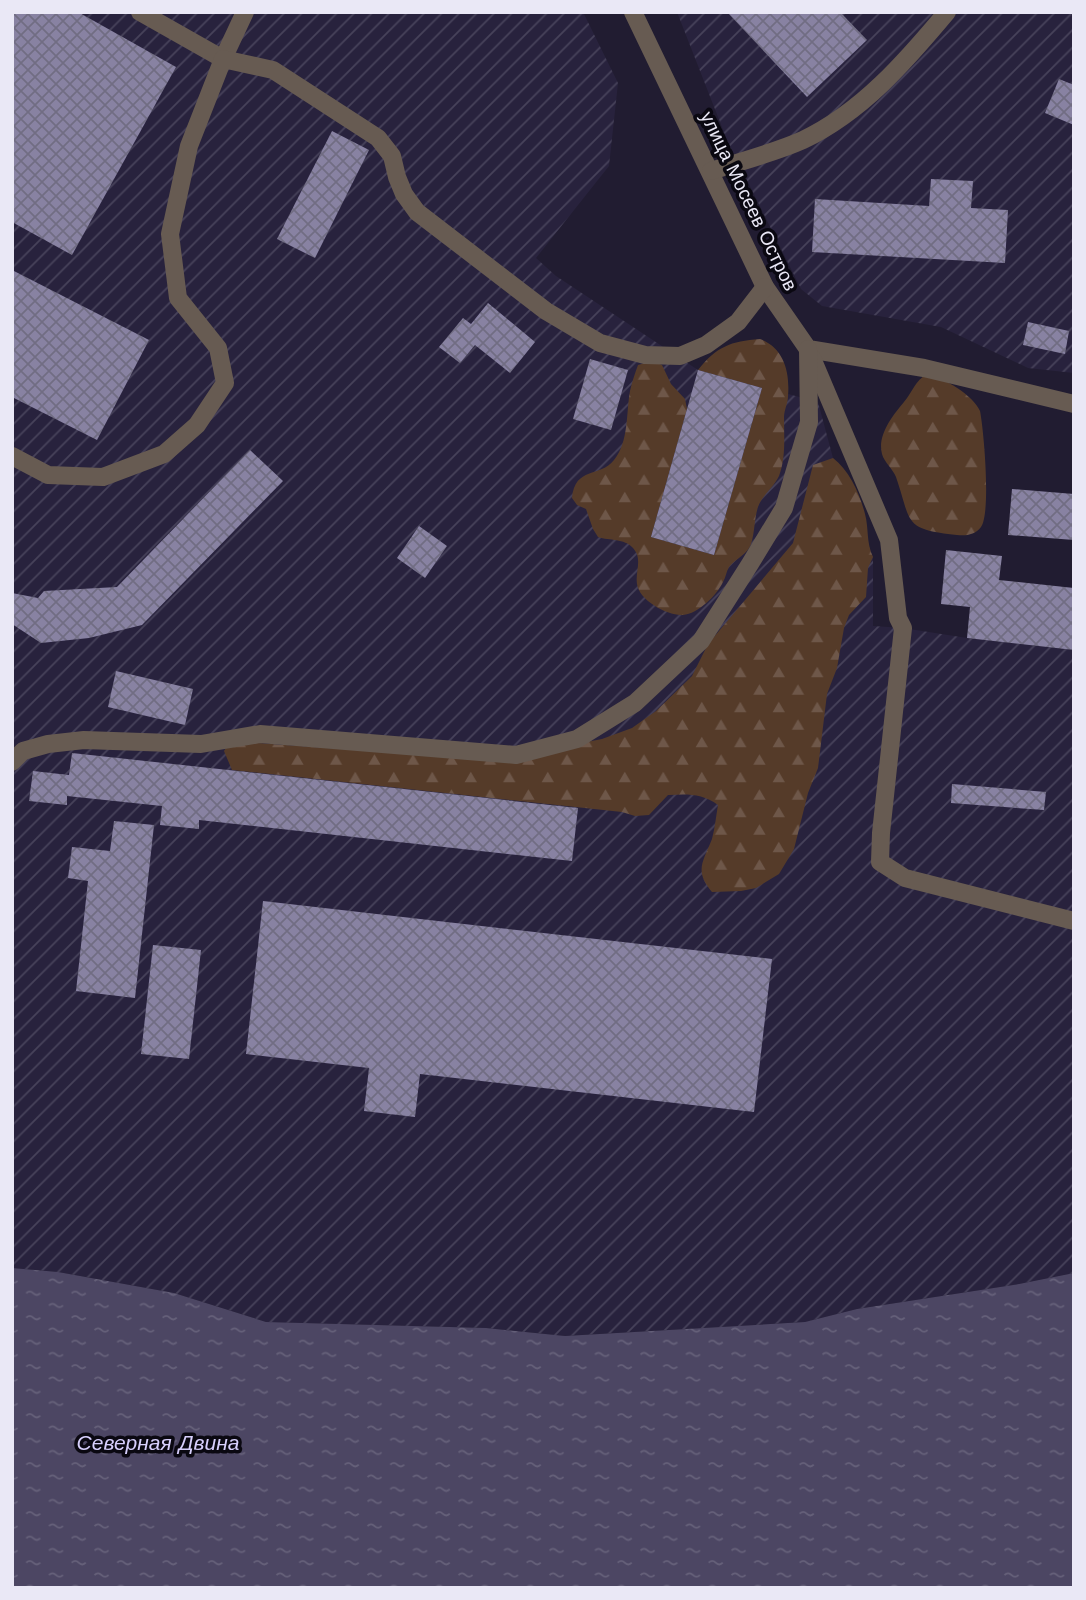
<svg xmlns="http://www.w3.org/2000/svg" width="1086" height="1600" viewBox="0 0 1086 1600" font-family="'Work Sans',sans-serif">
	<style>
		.industrial { fill: url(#industrial-furrows) }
		.forest { fill: url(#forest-firs) }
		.water { fill: url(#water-ripples) }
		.building { fill: url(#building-cross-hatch) }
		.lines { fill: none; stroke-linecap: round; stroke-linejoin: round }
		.minor { stroke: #675b52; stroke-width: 18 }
		.labels { text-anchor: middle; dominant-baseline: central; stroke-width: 7; stroke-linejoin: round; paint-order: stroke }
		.street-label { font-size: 19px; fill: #eae8f6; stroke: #0a0811 }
		.water-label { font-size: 21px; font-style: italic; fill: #d7cffc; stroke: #0a0811 }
	</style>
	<defs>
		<pattern id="industrial-furrows" width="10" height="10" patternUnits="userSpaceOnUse" patternTransform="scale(1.75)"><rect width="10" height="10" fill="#28223d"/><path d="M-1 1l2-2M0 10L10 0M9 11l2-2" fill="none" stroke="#47425a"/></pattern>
		<pattern id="forest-firs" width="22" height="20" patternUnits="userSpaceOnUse" patternTransform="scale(1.75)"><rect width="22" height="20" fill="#553b29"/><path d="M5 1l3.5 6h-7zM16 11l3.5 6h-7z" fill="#6e5749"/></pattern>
		<pattern id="water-ripples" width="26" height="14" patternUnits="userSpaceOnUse" patternTransform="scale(1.75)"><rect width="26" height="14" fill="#4c4663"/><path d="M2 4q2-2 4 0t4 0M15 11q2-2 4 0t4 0" fill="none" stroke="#66617a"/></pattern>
		<pattern id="building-cross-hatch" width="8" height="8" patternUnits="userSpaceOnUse" patternTransform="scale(1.75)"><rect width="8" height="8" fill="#8882a2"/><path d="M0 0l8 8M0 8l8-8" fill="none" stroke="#716d83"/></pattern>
	</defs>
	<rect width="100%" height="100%" fill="#211c31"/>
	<!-- industrial -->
	<g class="industrial">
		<path d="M12 12H583L618 83 609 166 536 258 556 276 698 370 818 402 833 458 873 557V626L903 628 967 638 1074 650V1273L1019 1284 857 1309 805 1322 565 1336 486 1328 266 1322 174 1293 58 1272 12 1268Z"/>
		<path d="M677 12H1074V373L1028 368 941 327 822 306 801 289 727 140Z"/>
	</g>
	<!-- forest -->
	<g class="forest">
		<path d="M760 339C784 348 790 372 788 396 788 403 784 410 784 417 784 436 786 458 779 476 774 487 763 494 758 507 754 519 755 532 751 544 747 555 736 558 729 567 726 572 726 577 723 582 717 595 698 614 683 615 667 616 639 600 637 584 635 571 643 559 633 548 624 538 610 541 598 537L593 529 586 509 577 505 572 498C575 466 600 478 614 460 629 442 626 413 630 391 632 382 635 373 638 365L652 361 662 365 671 384 685 399 687 409 651 537 714 555 762 388 698 370C716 347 731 341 760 339Z"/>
		<path d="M927 374C944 378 973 395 980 411 984 431 991 513 981 527 975 535 966 536 957 535 903 529 912 524 896 477 893 469 884 462 882 454 877 435 893 415 904 402 913 391 915 381 927 374Z"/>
		<path d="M833 458C849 470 860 494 865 514 869 529 866 542 873 557L868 568 866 597 849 615 844 628 837 668 827 694 818 768 808 793 794 849 779 874 756 888 741 891 712 892C694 871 703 862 712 839 715 828 716 816 718 805 702 793 687 794 668 795L649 815 635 816 622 812 232 770 224 751 230 741 494 760 602 739 632 728 656 711 692 676 708 644 793 543 813 465Z"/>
	</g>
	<!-- water -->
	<path class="water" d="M12 1268 58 1272 174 1293 266 1322 486 1328 565 1336 805 1322 857 1309 1019 1284 1074 1273V1588H12Z"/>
	<!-- building -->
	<g class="building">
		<path d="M12 12H78L176 67 72 255 12 222Z"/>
		<path d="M727 12H840L867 40 807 97Z"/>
		<path d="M1059 79 1074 85V125L1045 113Z"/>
		<path d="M332 131 369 150 315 258 277 239Z"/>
		<path d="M931 179 973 181 971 208 1008 210 1005 263 812 252 815 199 929 206Z"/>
		<path d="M12 270 149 340 97 440 12 397Z"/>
		<path d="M488 303 535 342 510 373 475 345 460 363 439 347 463 318 471 324Z"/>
		<path d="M1028 322 1069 331 1065 354 1023 345Z"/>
		<path d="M590 359 628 370 611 430 573 419Z"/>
		<path d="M698 370 762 388 714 555 651 537Z"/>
		<path d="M250 450 283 481 142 625 89 638 41 643 12 624V593L38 598 44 591 117 587Z"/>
		<path d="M1012 489 1074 494V540L1008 535Z"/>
		<path d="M419 526 447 546 425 578 397 558Z"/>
		<path d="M946 550 1002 556 999 580 1074 588V650L967 638 970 607 941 604Z"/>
		<path d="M116 671 193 689 185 725 108 707Z"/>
		<path d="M72 753 578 808 572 861 199 820V829L160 825 162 806 67 796V805L29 801 33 771 69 775Z"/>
		<path d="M952 784 1046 792 1044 810 951 803Z"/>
		<path d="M114 821 154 825 135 998 76 991 88 881 68 878 72 847 110 851Z"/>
		<path d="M263 901 772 959 754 1112 420 1074 415 1117 364 1111 369 1068 246 1054Z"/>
		<path d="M153 945 201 950 189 1059 141 1054Z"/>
	</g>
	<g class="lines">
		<!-- minor -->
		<g class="minor">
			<path d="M140 12 223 59 245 12"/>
			<path d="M633 12 765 287 808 349 924 368 1074 404"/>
			<path d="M711 171C741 161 774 153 803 140 862 112 906 61 947 12"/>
			<path d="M812 358 889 540 898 618 903 628 881 833 880 862 905 878 1074 921"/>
			<path d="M12 456 48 475 103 477 164 454 197 425 225 383 218 348 178 298 170 234 189 146 223 59 273 70 378 138 392 156 397 177 404 194 417 212 546 311 600 343 645 355 680 356 706 345 738 322 765 287"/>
			<path d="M12 762 23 751 48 744 84 740 201 744 260 734 516 755 577 739 635 703 701 641 750 564 784 508 809 422 808 349"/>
		</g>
	</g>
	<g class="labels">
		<!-- street labels -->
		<g class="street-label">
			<text transform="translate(749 201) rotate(64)">улица Мосеев Остров</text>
		</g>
		<!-- water labels -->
		<g class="water-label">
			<text x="158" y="1442">Северная Двина</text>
		</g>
	</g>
	<!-- border -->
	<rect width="1086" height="1600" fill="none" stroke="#eae8f6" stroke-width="28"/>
</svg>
